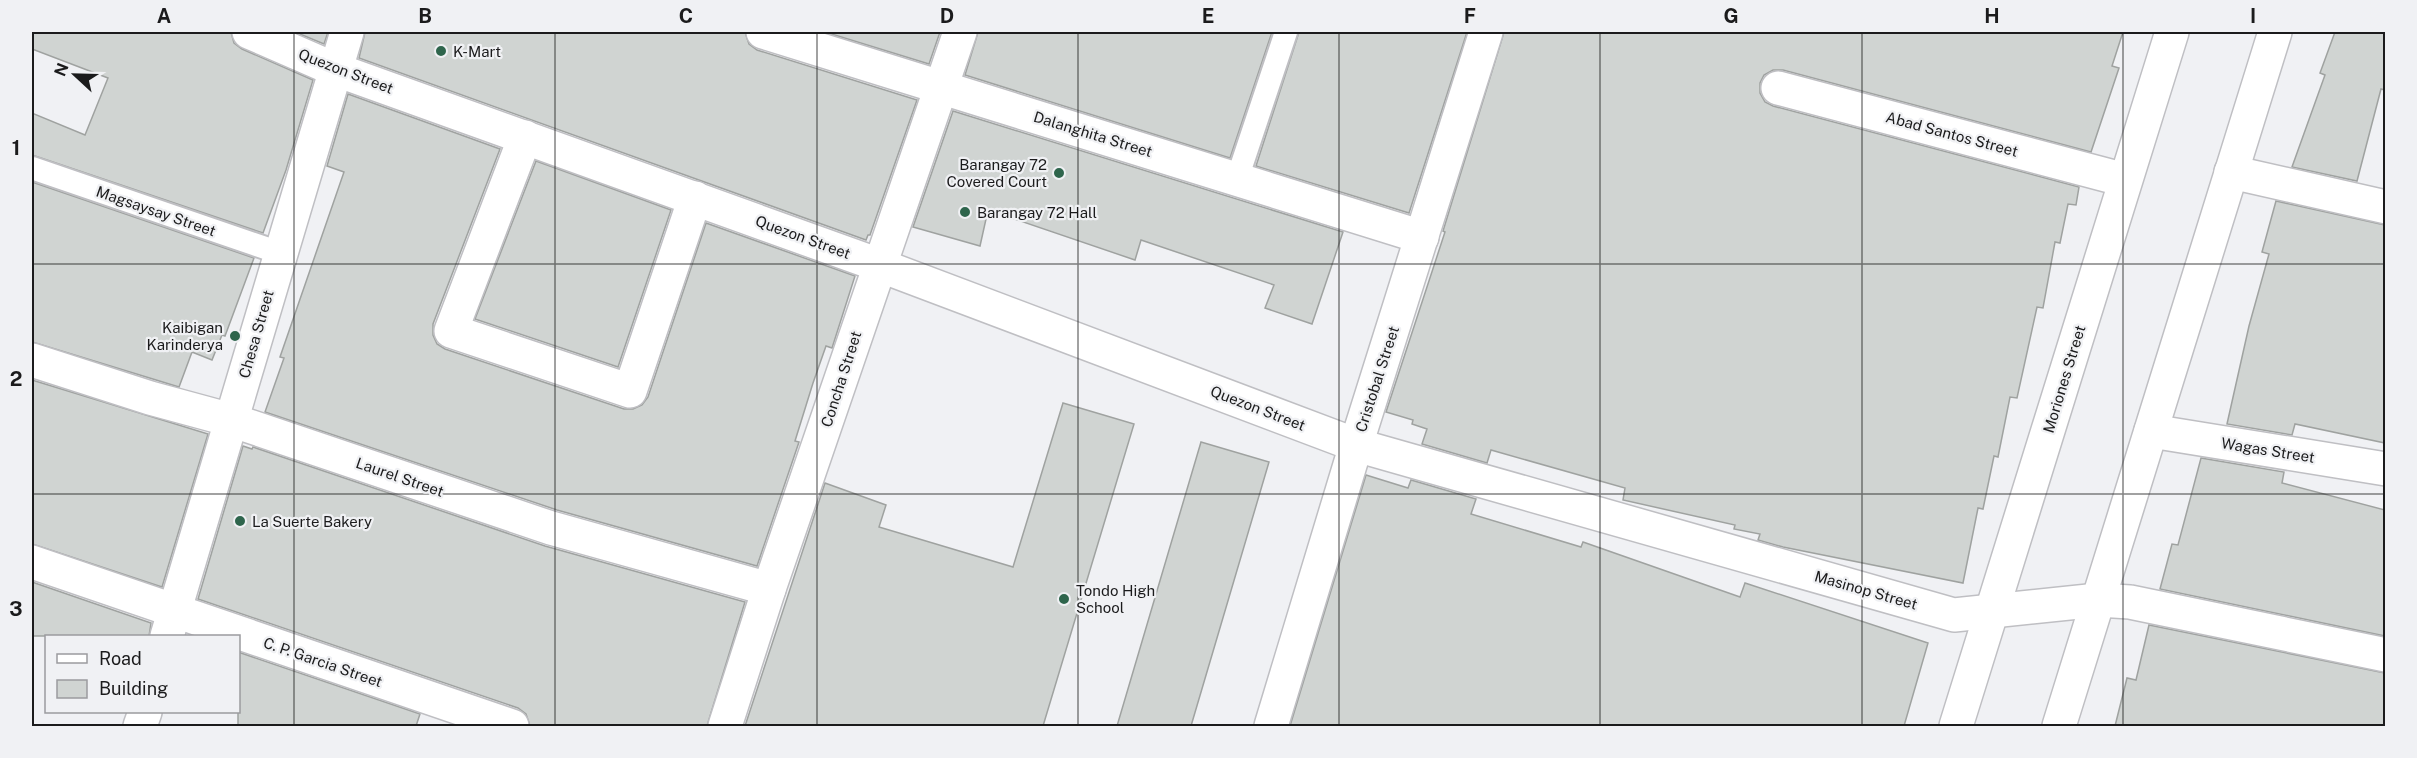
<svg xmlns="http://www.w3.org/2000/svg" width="2417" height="758" viewBox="0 0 2417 758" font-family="'Public Sans',sans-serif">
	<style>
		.building { fill: #d0d4d2; stroke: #9fa2a0; stroke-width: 1.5 }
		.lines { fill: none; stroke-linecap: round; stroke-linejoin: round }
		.service-casing { stroke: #bfbfc3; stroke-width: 26 }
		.pedestrian-casing { stroke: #bfbfc3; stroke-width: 36 }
		.minor-casing { stroke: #bfbfc3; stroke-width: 36 }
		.tertiary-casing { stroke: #bfbfc3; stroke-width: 36 }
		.secondary-casing { stroke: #bfbfc3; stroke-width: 36 }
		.service { stroke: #fff; stroke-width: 22 }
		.pedestrian { stroke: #fff; stroke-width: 33 }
		.minor { stroke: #fff; stroke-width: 33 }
		.tertiary { stroke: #fff; stroke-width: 33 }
		.secondary { stroke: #fff; stroke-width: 33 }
		.grid { fill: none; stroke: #1b1b1c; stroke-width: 1.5; stroke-opacity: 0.55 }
		.poi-dot { fill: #2e654c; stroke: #f0f1f4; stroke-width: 2 }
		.labels { text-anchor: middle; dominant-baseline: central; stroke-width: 4.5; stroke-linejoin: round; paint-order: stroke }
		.poi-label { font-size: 15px; fill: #1b1b1c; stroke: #f0f1f4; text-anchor: start }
		.street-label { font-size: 15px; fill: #1b1b1c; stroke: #f0f1f4 }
		.neatline { fill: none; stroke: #1b1b1c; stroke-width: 2 }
		.grid-label { font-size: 20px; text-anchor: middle; font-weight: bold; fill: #1b1b1c }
	</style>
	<rect width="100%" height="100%" fill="#f0f1f4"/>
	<!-- building -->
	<g class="building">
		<path d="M32 32H231L234 43 242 49 313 80 286 170 263 233 32 155V113L85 135 108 78 32 49Z"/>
		<path d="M295 32H328L324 44Z"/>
		<path d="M365 32H745L749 44 757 50 917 100 870 235H868L866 240 359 58Z"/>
		<path d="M825 32H940L929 64Z"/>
		<path d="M978 32H1272L1230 158 965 75Z"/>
		<path d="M1299 32H1467L1409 213 1256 166Z"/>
		<path d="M1504 32H2123L2112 66 2119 68 2091 152 1783 70H1773L1764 75 1760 83V93L1765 102 1773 106 2079 187 2076 205 2068 204 2060 243 2055 242 2043 308 2037 307 2017 398 2010 397 1998 457 1994 456 1983 509 1978 508 1963 583 1783 547 1758 540 1760 534 1734 529 1735 525 1623 500 1625 488 1491 450 1487 463 1422 444 1427 429 1412 424 1413 420 1386 412 1445 232 1443 231Z"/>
		<path d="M2335 32H2385V90L2381 89 2357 181 2292 167 2325 75 2320 73Z"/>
		<path d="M348 94 500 149 433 324V335L437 344 445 349 624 409H633L642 405 648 397 706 223 855 276 832 348 826 346 813 383 795 441 799 442 757 566 557 510 265 412 284 358 280 357 344 172 327 166Z"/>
		<path d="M953 111 1343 232 1312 324 1265 308 1274 285 1141 240 1135 260 988 210 980 246 913 227Z"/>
		<path d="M536 161 671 210 618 367 475 319Z"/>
		<path d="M32 182 254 258 225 336 222 335 212 360 192 352 179 387 32 342Z"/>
		<path d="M2276 201 2385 225V443L2295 424 2292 435 2227 424 2249 326 2269 254 2262 252Z"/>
		<path d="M32 380 208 434 162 587 32 544Z"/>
		<path d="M1063 403 1134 424 1043 726H745L825 483 886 505 879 527 1013 567Z"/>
		<path d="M1201 442 1269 462 1191 726H1117Z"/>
		<path d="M243 446 252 449 253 447 545 546 745 602 707 726H530L526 714 518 708 198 599Z"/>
		<path d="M2201 458 2284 472 2282 483 2385 510V636L2160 589 2172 544 2178 545Z"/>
		<path d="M1366 475 1408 488 1411 480 1476 499 1471 514 1581 547 1583 542 1740 597 1745 583 1928 643 1904 726H1290Z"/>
		<path d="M32 582 151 623 149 636H32Z"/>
		<path d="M2149 625 2385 673V726H2115L2127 678 2136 680Z"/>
		<path d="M238 652 420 714 416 726H238Z"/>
	</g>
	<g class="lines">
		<defs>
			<g id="service">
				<path d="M32 168 280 253"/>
				<path d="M1237 179 1286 32"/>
			</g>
			<g id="pedestrian">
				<path d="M525 137 451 331 630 391 695 198"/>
				<path d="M32 360 150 398 231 420 551 528 769 589"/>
				<path d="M32 562 512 726"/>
			</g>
			<g id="minor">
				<path d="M763 32 1422 237"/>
				<path d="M1778 88 2125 180"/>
				<path d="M2231 172 2386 207"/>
				<path d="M2151 431 2386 469"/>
				<path d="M2098 600 2130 602 2386 655"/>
				<path d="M167 636 347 32"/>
				<path d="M140 726 145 712"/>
				<path d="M725 726 769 589 960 32"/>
				<path d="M1271 726 1356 445 1486 32"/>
			</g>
			<path id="tertiary" d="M249 32 334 69 879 265 1356 445 1954 615 2098 600"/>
			<g id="secondary">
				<path d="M1956 726 2172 32"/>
				<path d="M2059 726 2275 32"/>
			</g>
		</defs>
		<!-- service casing -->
		<use href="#service" class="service-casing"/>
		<!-- pedestrian casing -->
		<use href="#pedestrian" class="pedestrian-casing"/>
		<!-- minor casing -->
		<use href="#minor" class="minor-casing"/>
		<!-- tertiary casing -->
		<use href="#tertiary" class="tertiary-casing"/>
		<!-- secondary casing -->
		<use href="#secondary" class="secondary-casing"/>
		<!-- service -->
		<use href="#service" class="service"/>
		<!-- pedestrian -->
		<use href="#pedestrian" class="pedestrian"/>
		<!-- minor -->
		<use href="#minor" class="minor"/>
		<!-- tertiary -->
		<use href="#tertiary" class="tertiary"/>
		<!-- secondary -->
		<use href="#secondary" class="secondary"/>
	</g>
	<!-- grid -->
	<path class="grid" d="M294 32V726M555 32V726M817 32V726M1078 32V726M1339 32V726M1600 32V726M1862 32V726M2123 32V726M32 264H2386M32 494H2386"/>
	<!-- markers -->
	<g class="poi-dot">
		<circle cx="441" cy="51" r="6"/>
		<circle cx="1059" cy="173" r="6"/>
		<circle cx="965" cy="212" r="6"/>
		<circle cx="235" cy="336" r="6"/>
		<circle cx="240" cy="521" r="6"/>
		<circle cx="1064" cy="599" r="6"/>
	</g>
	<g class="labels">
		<!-- poi labels -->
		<g class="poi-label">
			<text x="453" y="51">K-Mart</text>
			<text x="1047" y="164" text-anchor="end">Barangay 72<tspan x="1047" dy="17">Covered Court</tspan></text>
			<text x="977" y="212">Barangay 72 Hall</text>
			<text x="223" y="327" text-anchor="end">Kaibigan<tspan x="223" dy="17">Karinderya</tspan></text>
			<text x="252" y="521">La Suerte Bakery</text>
			<text x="1076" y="590">Tondo High<tspan x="1076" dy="17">School</tspan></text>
		</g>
		<!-- street labels -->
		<g class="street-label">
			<text transform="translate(346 71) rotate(21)">Quezon Street</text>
			<text transform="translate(1093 134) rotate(17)">Dalanghita Street</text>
			<text transform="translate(1952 134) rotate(15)">Abad Santos Street</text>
			<text transform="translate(156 211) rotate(19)">Magsaysay Street</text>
			<text transform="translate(803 237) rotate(20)">Quezon Street</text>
			<text transform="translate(256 334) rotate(-74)">Chesa Street</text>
			<text transform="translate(841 379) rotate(-72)">Concha Street</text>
			<text transform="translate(1377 379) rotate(-72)">Cristobal Street</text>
			<text transform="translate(2064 379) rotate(-73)">Moriones Street</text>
			<text transform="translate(1258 408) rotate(21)">Quezon Street</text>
			<text transform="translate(2268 450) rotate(9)">Wagas Street</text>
			<text transform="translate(400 477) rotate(19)">Laurel Street</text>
			<text transform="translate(1866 590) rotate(16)">Masinop Street</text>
			<text transform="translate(323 662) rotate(19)">C. P. Garcia Street</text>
		</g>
	</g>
	<!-- border -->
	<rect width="2417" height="758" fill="none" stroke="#f0f1f4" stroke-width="66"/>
	<!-- legend -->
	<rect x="45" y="635" width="195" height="78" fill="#f0f1f4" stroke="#9b9b9e" stroke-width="1.5"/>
	<rect x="57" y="654" width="30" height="9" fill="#ffffff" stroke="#9b9b9e" stroke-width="1.5"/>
	<text x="99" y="665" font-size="18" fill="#1b1b1c">Road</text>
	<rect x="57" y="680" width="30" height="18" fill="#d0d4d2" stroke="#9b9b9e" stroke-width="1.5"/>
	<text x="99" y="695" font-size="18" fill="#1b1b1c">Building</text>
	<!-- north arrow -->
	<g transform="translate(75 75) rotate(292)" stroke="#f0f1f4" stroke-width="4.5" paint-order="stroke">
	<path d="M0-4.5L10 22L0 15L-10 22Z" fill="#1b1b1c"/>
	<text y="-9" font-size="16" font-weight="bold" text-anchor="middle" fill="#1b1b1c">N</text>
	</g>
	<rect x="33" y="33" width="2351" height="692" class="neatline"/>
	<g class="grid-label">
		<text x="164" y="23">A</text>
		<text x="425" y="23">B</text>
		<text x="686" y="23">C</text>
		<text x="947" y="23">D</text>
		<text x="1208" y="23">E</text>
		<text x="1470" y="23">F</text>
		<text x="1731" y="23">G</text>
		<text x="1992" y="23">H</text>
		<text x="2253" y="23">I</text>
		<text x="16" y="155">1</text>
		<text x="16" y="386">2</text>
		<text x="16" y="616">3</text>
	</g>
</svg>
